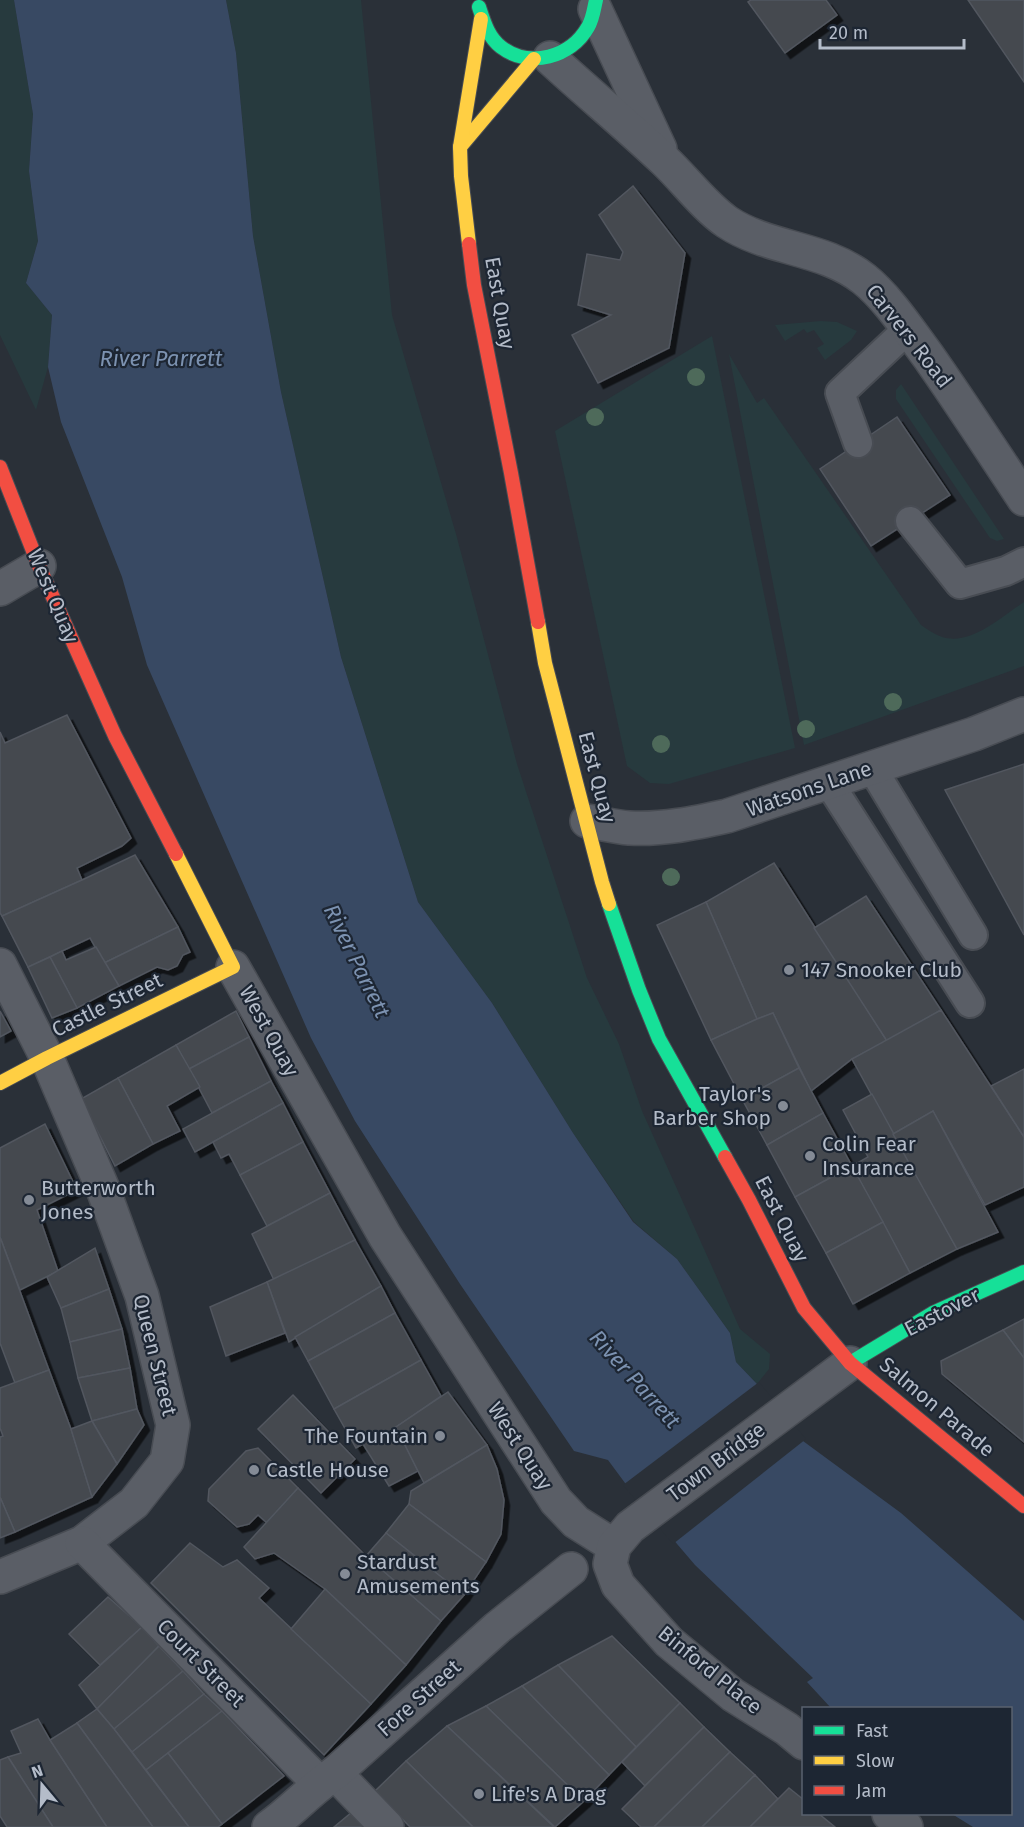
<svg xmlns="http://www.w3.org/2000/svg" width="1024" height="1827" viewBox="0 0 1024 1827" font-family="'Fira Sans',sans-serif">
	<style>
		.green { fill: #273a3e }
		.water { fill: #384963 }
		.pier { fill: #2a3038 }
		.building { fill: #444950; stroke: #52575f; stroke-width: 1.5; filter: url(#shadow) }
		.lines { fill: none; stroke-linecap: round; stroke-linejoin: round }
		.lane-casing { stroke: #484c53; stroke-width: 32 }
		.street-casing { stroke: #484c53; stroke-width: 36 }
		.fast-casing { stroke: #484c53; stroke-width: 16 }
		.slow-casing { stroke: #484c53; stroke-width: 16 }
		.jam-casing { stroke: #484c53; stroke-width: 16 }
		.lane { stroke: #5a5e66; stroke-width: 28 }
		.street { stroke: #5a5e66; stroke-width: 33 }
		.fast { stroke: #16e098; stroke-width: 14 }
		.slow { stroke: #ffcf43; stroke-width: 14 }
		.jam { stroke: #f24e42; stroke-width: 14 }
		.tree { fill: #4e6a5a }
		.poi-dot { fill: #848b96; stroke: #1d2633; stroke-width: 2 }
		.labels { text-anchor: middle; dominant-baseline: central; stroke-width: 4.5; stroke-linejoin: round; paint-order: stroke }
		.street-label { font-size: 21px; fill: #b4bcc9; stroke: #1d2633 }
		.poi-label { font-size: 21px; fill: #b4bcc9; stroke: #1d2633; text-anchor: start }
		.water-label { font-size: 22px; font-style: italic; fill: #7c92b1; stroke: #1d2633 }
	</style>
	<defs>
		<filter id="shadow"><feDropShadow dx="5.5" dy="5.5" stdDeviation="0" flood-color="#0009"/></filter>
	</defs>
	<rect width="100%" height="100%" fill="#2a3038"/>
	<!-- green -->
	<g class="green">
		<path d="M0 0H14L33 114 29 171 38 241 26 283 52 315 48 367 36 410 0 335Z"/>
		<path d="M226 0H361L392 315 456 534 517 764 587 978 619 1044 642 1111 740 1329 770 1354 769 1369 757 1384 736 1362 730 1333 677 1259 634 1222 573 1133 492 1003 418 902 341 657 281 392 253 236 236 53Z"/>
		<path d="M821 321 837 322 857 331 851 340 825 360 817 348 824 344 814 330 807 333 804 329 785 341 775 325Z"/>
		<path d="M712 336 795 748 669 784 650 783 627 766 555 431Z"/>
		<path d="M729 354 757 403 764 398 921 625C927 629 934 634 942 637 971 646 1001 617 1024 602V666L804 745Z"/>
		<path d="M901 384 1004 539 997 541 990 538 896 399V390Z"/>
	</g>
	<!-- water -->
	<path class="water" d="M14 0H226L236 53 253 236 281 392 341 657 418 902 492 1003 573 1133 633 1222 677 1259 730 1333 736 1362 757 1384 803 1441 901 1513 1024 1621V1827H973L952 1814H1010V1708H831L807 1682 813 1678 695 1565 625 1483 608 1460 574 1451 460 1284 355 1121 311 1038 147 665 122 577 61 422 48 367 52 315 26 283 38 241 29 171 33 114Z"/>
	<!-- pier -->
	<path class="pier" d="M759 1382 806 1439 673 1544 623 1485Z"/>
	<!-- building -->
	<g class="building">
		<path d="M751 0H826L837 15 785 53 748 2Z"/>
		<path d="M968 0H1024V82Z"/>
		<path d="M633 186 685 253 669 348 598 383 572 335 611 315 578 305 587 254 620 260 623 252 599 215Z"/>
		<path d="M897 417 950 495 871 546 820 469Z"/>
		<path d="M67 715 131 838 122 846 77 868 82 880 2 916 0 913V732L5 743Z"/>
		<path d="M1024 764V935L945 790Z"/>
		<path d="M135 855 178 927 104 963 90 938 28 967 2 916 82 880Z"/>
		<path d="M774 863 887 1041 852 1059 811 1091 773 1013 757 1019 706 902Z"/>
		<path d="M866 896 941 1010 887 1041 814 928Z"/>
		<path d="M706 902 757 1019 711 1040 657 925Z"/>
		<path d="M178 927 190 952 183 955 177 966 168 970 157 967 119 986 104 963Z"/>
		<path d="M96 947 119 986 77 1008 50 957 62 951 66 960Z"/>
		<path d="M50 957 77 1008 52 1018 28 967Z"/>
		<path d="M941 1010 1024 1137V1187L985 1205 933 1111 893 1134 852 1059Z"/>
		<path d="M0 1011 11 1031 0 1037Z"/>
		<path d="M236 1011 249 1037 189 1069 176 1045Z"/>
		<path d="M773 1013 799 1068 742 1099 711 1040 757 1019Z"/>
		<path d="M249 1037 271 1081 212 1113 189 1069Z"/>
		<path d="M176 1045 200 1087 167 1106 180 1131 153 1144 118 1078Z"/>
		<path d="M799 1068 823 1113 767 1145 742 1099Z"/>
		<path d="M1024 1069V1137L991 1086Z"/>
		<path d="M118 1078 153 1144 115 1166 81 1099Z"/>
		<path d="M271 1081 283 1103 195 1152 183 1129Z"/>
		<path d="M872 1094 957 1249 910 1273 852 1166 868 1157 843 1110Z"/>
		<path d="M283 1103 303 1142 240 1175 229 1154 221 1158 213 1142Z"/>
		<path d="M933 1111 998 1232 957 1249 893 1134Z"/>
		<path d="M823 1113 852 1166 795 1197 767 1145Z"/>
		<path d="M45 1124 77 1190 37 1210 58 1271 20 1290 0 1237V1148Z"/>
		<path d="M303 1142 330 1193 267 1226 240 1175Z"/>
		<path d="M852 1166 883 1222 826 1253 795 1197Z"/>
		<path d="M330 1193 355 1240 274 1280 252 1234Z"/>
		<path d="M883 1222 910 1273 853 1304 826 1253Z"/>
		<path d="M0 1237 49 1370 15 1383 0 1343Z"/>
		<path d="M355 1240 381 1286 289 1342 267 1282Z"/>
		<path d="M95 1248 109 1289 61 1308 47 1277Z"/>
		<path d="M267 1282 285 1333 226 1356 210 1307Z"/>
		<path d="M381 1286 395 1313 308 1361 295 1337Z"/>
		<path d="M109 1289 122 1329 70 1342 61 1308Z"/>
		<path d="M395 1313 421 1360 334 1409 308 1361Z"/>
		<path d="M1024 1319V1358L1003 1330Z"/>
		<path d="M122 1329 130 1368 78 1378 70 1342Z"/>
		<path d="M1003 1330 1024 1358V1442L942 1374 941 1361Z"/>
		<path d="M421 1360 441 1396 396 1427 418 1471 389 1486 363 1444 356 1448 334 1409Z"/>
		<path d="M130 1368 137 1409 92 1421 78 1378Z"/>
		<path d="M49 1370 71 1429 92 1497 15 1532 0 1497V1437L3 1436 0 1428V1388Z"/>
		<path d="M448 1392 487 1445 424 1483 396 1427Z"/>
		<path d="M293 1395 355 1459 321 1493 258 1429Z"/>
		<path d="M137 1409 144 1425 117 1464 92 1421Z"/>
		<path d="M92 1421 117 1464 92 1497 71 1429Z"/>
		<path d="M487 1445 497 1469 504 1500 501 1534 486 1562 409 1504 411 1491Z"/>
		<path d="M258 1448 298 1488 267 1523 258 1515 249 1524 237 1527 208 1501 209 1489 246 1451Z"/>
		<path d="M298 1488 366 1556 441 1621 406 1665 325 1589 274 1553 255 1559 244 1547Z"/>
		<path d="M0 1497 15 1532 0 1538Z"/>
		<path d="M409 1504 486 1562 464 1595 386 1533Z"/>
		<path d="M386 1533 464 1595 441 1621 366 1556Z"/>
		<path d="M190 1543 223 1567 237 1560 269 1588 259 1598 371 1704 324 1755 151 1583Z"/>
		<path d="M325 1589 406 1665 371 1704 291 1629Z"/>
		<path d="M108 1597 142 1627 100 1665 69 1634Z"/>
		<path d="M142 1627 159 1646 97 1709 79 1685Z"/>
		<path d="M612 1636 680 1703 636 1747 558 1665Z"/>
		<path d="M159 1646 183 1671 114 1729 97 1709Z"/>
		<path d="M558 1665 636 1747 609 1775 522 1686Z"/>
		<path d="M183 1671 204 1694 132 1752 114 1729Z"/>
		<path d="M522 1686 609 1775 584 1801 486 1706Z"/>
		<path d="M204 1694 222 1711 146 1770 132 1752Z"/>
		<path d="M680 1703 704 1727 645 1786 622 1762Z"/>
		<path d="M486 1706 584 1801 555 1827 447 1726Z"/>
		<path d="M97 1709 114 1729 189 1827H153L77 1723Z"/>
		<path d="M222 1711 284 1776 222 1824 168 1753Z"/>
		<path d="M38 1719 50 1740 107 1827H53L8 1757 21 1753 11 1731Z"/>
		<path d="M77 1723 153 1827H107L50 1740Z"/>
		<path d="M447 1726 554 1827H473L406 1761Z"/>
		<path d="M704 1727 730 1752 654 1827H641L622 1809Z"/>
		<path d="M730 1752 755 1775 702 1827H654Z"/>
		<path d="M168 1753 222 1824 218 1827H189L146 1770Z"/>
		<path d="M8 1757 53 1827H7L0 1816V1760Z"/>
		<path d="M406 1761 473 1827H410L375 1791Z"/>
		<path d="M755 1775 778 1799 750 1827H702Z"/>
		<path d="M789 1788 804 1800V1814H819L835 1827H750Z"/>
		<path d="M352 1812 365 1827H334Z"/>
	</g>
	<g class="lines">
		<defs>
			<g id="lane">
				<path d="M858 443 840 393 908 329"/>
				<path d="M910 521 960 584 1006 571 1024 562"/>
				<path d="M872 768 973 935"/>
				<path d="M829 783 970 1003"/>
			</g>
			<g id="street">
				<path d="M595 9 660 149"/>
				<path d="M550 58C588 93 628 126 665 161 685 180 705 207 727 222 769 250 824 247 864 279 888 298 910 332 928 356 961 403 992 451 1024 499"/>
				<path d="M0 589 39 566"/>
				<path d="M587 821C601 823 615 827 629 828 662 830 695 823 727 816L974 734 1024 714"/>
				<path d="M0 965 47 1058 103 1189 142 1296 173 1425 167 1461 134 1503 82 1543 0 1577"/>
				<path d="M233 967 385 1236 556 1501 576 1522 614 1546"/>
				<path d="M82 1543 320 1784"/>
				<path d="M804 1743 787 1729 733 1695 669 1642 618 1585 610 1564 614 1546 630 1527 850 1363"/>
				<path d="M335 1773 387 1827"/>
				<path d="M889 1814 906 1827"/>
				<path d="M269 1827C292 1811 311 1789 335 1773L497 1628 571 1569"/>
			</g>
			<g id="fast">
				<path d="M479 7C484 22 488 37 501 47 530 69 571 57 588 27 593 19 594 8 596 0"/>
				<path d="M609 904 639 990 659 1039 725 1157"/>
				<path d="M850 1363 933 1313 1024 1272"/>
			</g>
			<g id="slow">
				<path d="M460 147 534 59"/>
				<path d="M469 244 461 176 460 147 481 19"/>
				<path d="M538 622 545 663 602 882 609 904"/>
				<path d="M0 1083 47 1058 233 967 176 854"/>
			</g>
			<g id="jam">
				<path d="M469 244 474 285 511 473 538 622"/>
				<path d="M0 467 39 566 115 736 176 854"/>
				<path d="M725 1157 749 1200 804 1308 850 1363 1024 1506"/>
			</g>
		</defs>
		<!-- lane casing -->
		<use href="#lane" class="lane-casing"/>
		<!-- street casing -->
		<use href="#street" class="street-casing"/>
		<!-- fast casing -->
		<use href="#fast" class="fast-casing"/>
		<!-- slow casing -->
		<use href="#slow" class="slow-casing"/>
		<!-- jam casing -->
		<use href="#jam" class="jam-casing"/>
		<!-- lane -->
		<use href="#lane" class="lane"/>
		<!-- street -->
		<use href="#street" class="street"/>
		<!-- fast -->
		<use href="#fast" class="fast"/>
		<!-- slow -->
		<use href="#slow" class="slow"/>
		<!-- jam -->
		<use href="#jam" class="jam"/>
	</g>
	<!-- trees -->
	<g class="tree">
		<circle cx="696" cy="377" r="9"/>
		<circle cx="595" cy="417" r="9"/>
		<circle cx="893" cy="702" r="9"/>
		<circle cx="806" cy="729" r="9"/>
		<circle cx="661" cy="744" r="9"/>
		<circle cx="671" cy="877" r="9"/>
	</g>
	<!-- markers -->
	<g class="poi-dot">
		<circle cx="789" cy="970" r="6"/>
		<circle cx="783" cy="1106" r="6"/>
		<circle cx="810" cy="1156" r="6"/>
		<circle cx="29" cy="1200" r="6"/>
		<circle cx="440" cy="1436" r="6"/>
		<circle cx="254" cy="1470" r="6"/>
		<circle cx="345" cy="1574" r="6"/>
		<circle cx="479" cy="1794" r="6"/>
	</g>
	<g class="labels">
		<!-- street labels -->
		<g class="street-label">
			<text transform="translate(500 303) rotate(80)">East Quay</text>
			<text transform="translate(909 336) rotate(52)">Carvers Road</text>
			<text transform="translate(53 596) rotate(67)">West Quay</text>
			<text transform="translate(597 777) rotate(75)">East Quay</text>
			<text transform="translate(809 789) rotate(-19)">Watsons Lane</text>
			<text transform="translate(107 1005) rotate(-26)">Castle Street</text>
			<text transform="translate(269 1031) rotate(61)">West Quay</text>
			<text transform="translate(782 1219) rotate(63)">East Quay</text>
			<text transform="translate(942 1312) rotate(-27)">Eastover</text>
			<text transform="translate(155 1355) rotate(76)">Queen Street</text>
			<text transform="translate(937 1407) rotate(40)">Salmon Parade</text>
			<text transform="translate(520 1446) rotate(57)">West Quay</text>
			<text transform="translate(716 1462) rotate(-37)">Town Bridge</text>
			<text transform="translate(201 1663) rotate(45)">Court Street</text>
			<text transform="translate(710 1670) rotate(39)">Binford Place</text>
			<text transform="translate(419 1698) rotate(-42)">Fore Street</text>
		</g>
		<!-- poi labels -->
		<g class="poi-label">
			<text x="801" y="970">147 Snooker Club</text>
			<text x="771" y="1094" text-anchor="end">Taylor's<tspan x="771" dy="24">Barber Shop</tspan></text>
			<text x="822" y="1144">Colin Fear<tspan x="822" dy="24">Insurance</tspan></text>
			<text x="41" y="1188">Butterworth<tspan x="41" dy="24">Jones</tspan></text>
			<text x="428" y="1436" text-anchor="end">The Fountain</text>
			<text x="266" y="1470">Castle House</text>
			<text x="357" y="1562">Stardust<tspan x="357" dy="24">Amusements</tspan></text>
			<text x="491" y="1794">Life's A Drag</text>
		</g>
		<!-- water labels -->
		<g class="water-label">
			<text x="161" y="358">River Parrett</text>
			<text transform="translate(357 961) rotate(64)">River Parrett</text>
			<text transform="translate(635 1379) rotate(48)">River Parrett</text>
		</g>
	</g>
	<!-- legend -->
	<rect x="802" y="1707" width="210" height="108" fill="#1d2633" stroke="#59626f" stroke-width="1.5"/>
	<rect x="814" y="1726" width="30" height="9" fill="#16e098" stroke="#59626f" stroke-width="1.5"/>
	<text x="856" y="1737" font-size="18" fill="#b4bcc9">Fast</text>
	<rect x="814" y="1756" width="30" height="9" fill="#ffcf43" stroke="#59626f" stroke-width="1.5"/>
	<text x="856" y="1767" font-size="18" fill="#b4bcc9">Slow</text>
	<rect x="814" y="1786" width="30" height="9" fill="#f24e42" stroke="#59626f" stroke-width="1.5"/>
	<text x="856" y="1797" font-size="18" fill="#b4bcc9">Jam</text>
	<!-- north arrow -->
	<g transform="translate(42 1785) rotate(341)" stroke="#1d2633" stroke-width="4.5" paint-order="stroke">
	<path d="M0-4.5L10 22L0 15L-10 22Z" fill="#b4bcc9"/>
	<text y="-9" font-size="16" font-weight="bold" text-anchor="middle" fill="#b4bcc9">N</text>
	</g>
	<!-- scale -->
	<path d="M820 39v9h144v-9" fill="none" stroke="#b4bcc9" stroke-width="3"/>
	<text x="829" y="39" font-size="18" fill="#b4bcc9" stroke="#1d2633" stroke-width="4.5" paint-order="stroke">20 m</text>
</svg>
